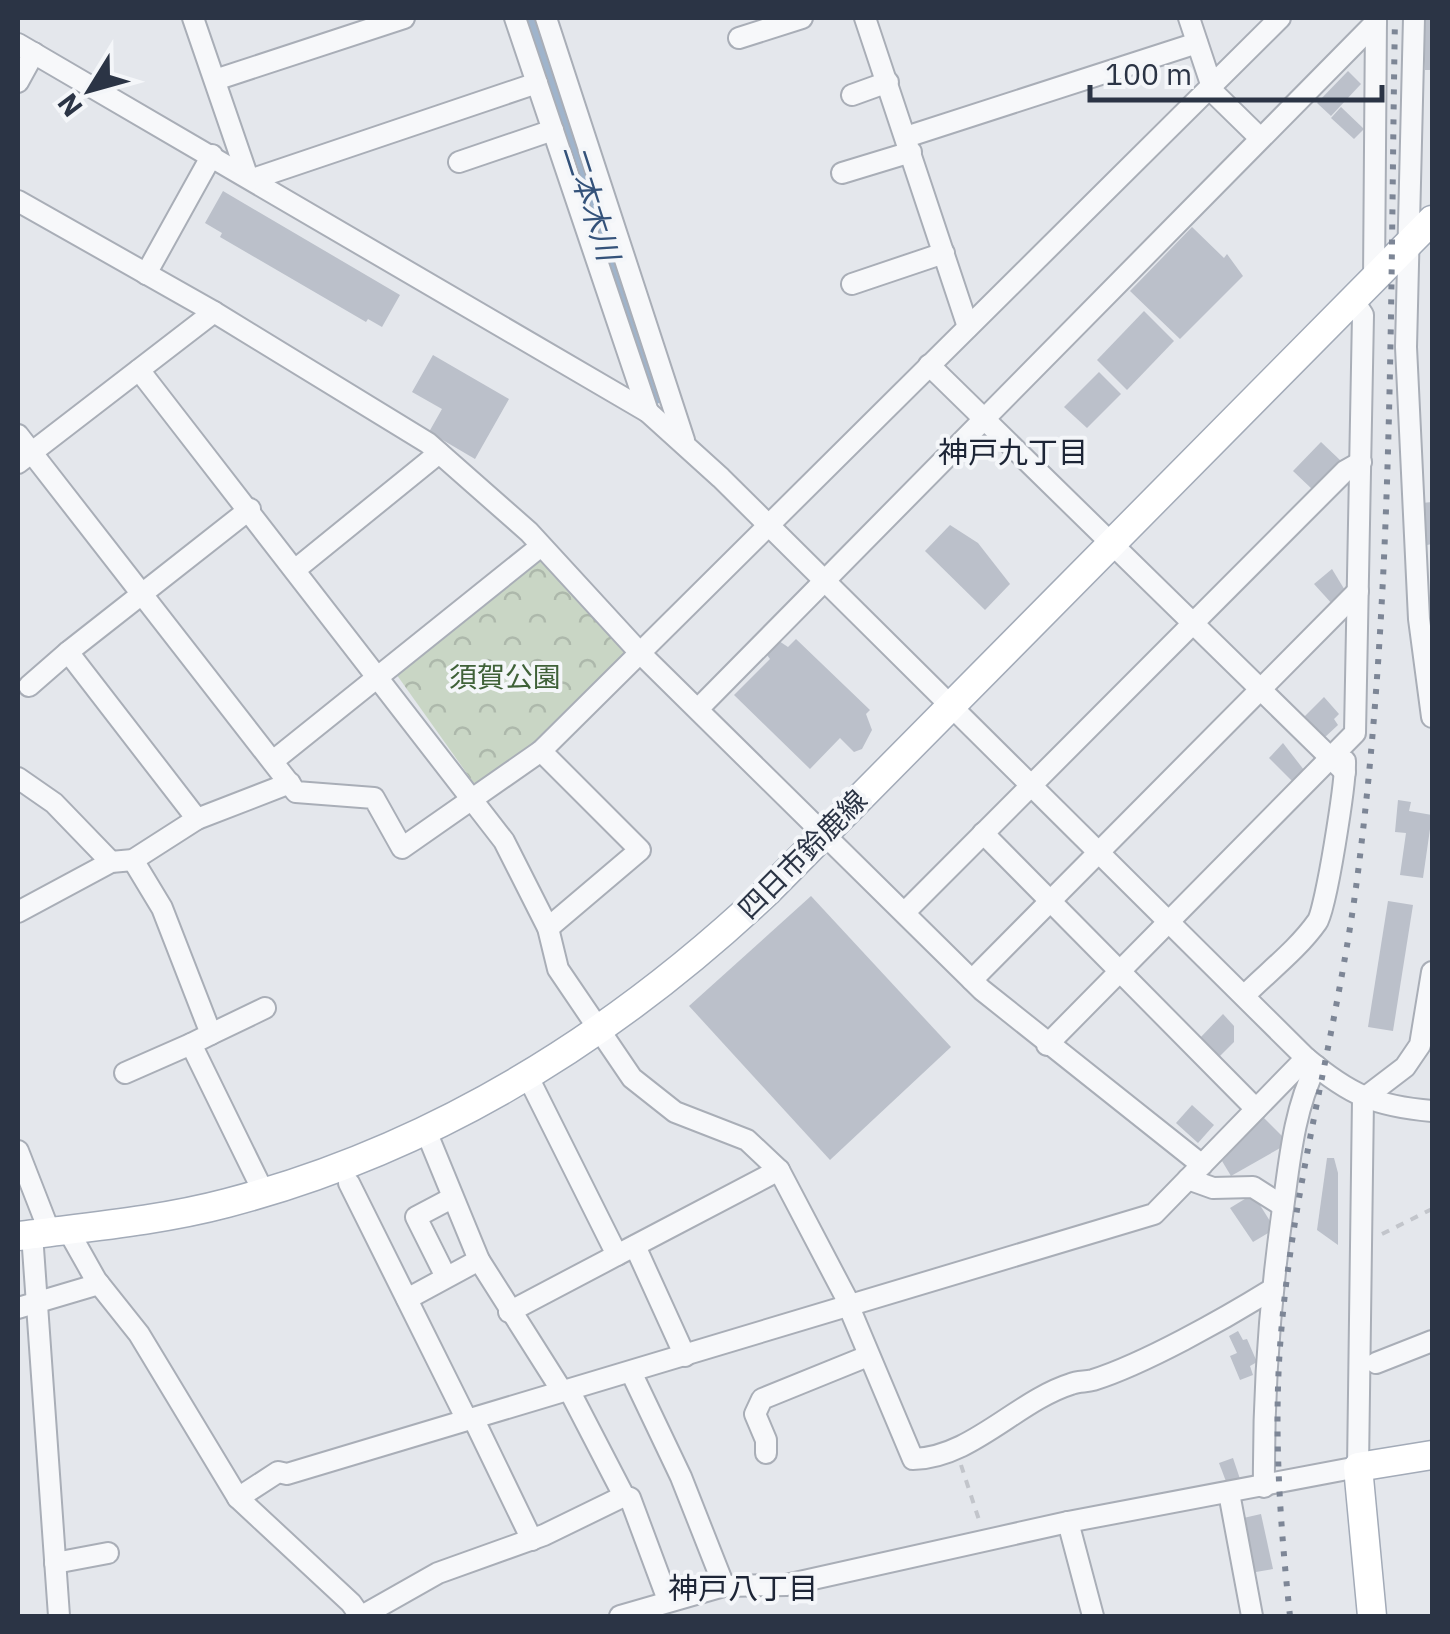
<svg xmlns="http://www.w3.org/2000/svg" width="1450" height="1634" viewBox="0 0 1450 1634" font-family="'IBM Plex Sans','Noto Sans JP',sans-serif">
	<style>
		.park { fill: url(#park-crowns) }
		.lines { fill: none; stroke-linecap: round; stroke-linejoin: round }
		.river { stroke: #9fb4cc; stroke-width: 35 }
		.building { fill: #bbc0ca }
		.minor-casing { stroke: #a9aeb7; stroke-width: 24 }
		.major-casing { stroke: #a3abb8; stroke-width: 31 }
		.path { stroke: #c2c5cb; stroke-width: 4; stroke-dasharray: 8 8; stroke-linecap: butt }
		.minor { stroke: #f7f8fa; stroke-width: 20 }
		.major { stroke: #fff; stroke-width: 28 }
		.rail { stroke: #7d8696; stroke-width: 6; stroke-dasharray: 5 10; stroke-linecap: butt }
		.labels { text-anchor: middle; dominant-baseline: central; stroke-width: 8; stroke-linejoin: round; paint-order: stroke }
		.park-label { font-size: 28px; fill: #3f6138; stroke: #f4f6f9 }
		.street-label { font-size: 28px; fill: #2b3445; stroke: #f4f6f9 }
		.water-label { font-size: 30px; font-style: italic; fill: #34527a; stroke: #f4f6f9 }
		.neighbourhood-label { font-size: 30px; fill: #1d2536; stroke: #f4f6f9 }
	</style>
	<defs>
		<pattern id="park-crowns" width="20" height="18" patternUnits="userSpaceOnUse" patternTransform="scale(2.5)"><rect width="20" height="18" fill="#c9d6c5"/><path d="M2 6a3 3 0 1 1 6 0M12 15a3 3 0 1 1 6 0" fill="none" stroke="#adb8ab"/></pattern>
	</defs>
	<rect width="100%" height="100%" fill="#e4e7ec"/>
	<!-- park -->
	<path class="park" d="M538 560H547L627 648 628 660 482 787 473 782 394 671Z"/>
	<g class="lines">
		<!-- river -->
		<path class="river" d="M532 18 652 387"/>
	</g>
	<!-- building -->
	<g class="building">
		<rect x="1425" y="18" width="7" height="52"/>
		<path d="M1348 71 1361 84 1331 116 1317 103Z"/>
		<path d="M1341 107 1364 129 1354 139 1331 118Z"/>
		<path d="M223 191 400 295 382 327 368 319 366 322 220 237 222 233 205 223Z"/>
		<path d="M1192 227 1224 258 1227 254 1243 276 1180 339 1130 291Z"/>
		<path d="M1144 311 1174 341 1127 390 1097 360Z"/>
		<path d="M433 355 509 399 475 459 429 432 442 409 412 392Z"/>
		<path d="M1099 372 1121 394 1087 428 1064 407Z"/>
		<path d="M1321 442 1341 461 1313 490 1293 471Z"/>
		<path d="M1432 502V544L1427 545 1422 503Z"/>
		<path d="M950 525 978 543 1010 584 985 610 925 551Z"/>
		<path d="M1332 569 1346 592 1334 606 1314 584Z"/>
		<path d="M796 639 870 710 866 714 872 730 862 749 854 752 840 738 810 769 734 695 770 659 767 655 779 641 788 647Z"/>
		<path d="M1324 697 1339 714 1334 719 1338 725 1324 738 1304 717Z"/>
		<path d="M1283 743 1304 770 1293 782 1269 758Z"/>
		<path d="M1398 800 1411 802 1409 811 1432 815 1423 878 1400 875 1406 833 1395 832Z"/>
		<path d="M811 896 951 1047 830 1160 689 1006Z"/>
		<path d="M1388 901 1413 905 1393 1031 1368 1027Z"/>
		<path d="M1223 1014 1234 1026V1042L1218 1058 1199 1039Z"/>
		<path d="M1192 1105 1214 1125 1198 1143 1176 1123Z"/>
		<path d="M1263 1117 1289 1143 1231 1176 1222 1161Z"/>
		<path d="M1327 1158H1334L1338 1173V1245L1317 1230Z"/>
		<path d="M1253 1194 1275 1229 1253 1242 1230 1208Z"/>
		<path d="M1238 1331 1243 1340 1247 1339 1257 1362 1250 1366 1253 1375 1240 1380 1230 1356 1237 1353 1229 1336Z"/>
		<path d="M1233 1458 1240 1479 1227 1484 1219 1463Z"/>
		<path d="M1261 1514 1273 1569 1250 1573 1239 1519Z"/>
	</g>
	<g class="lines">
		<defs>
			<g id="minor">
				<path d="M193 18 247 175"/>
				<path d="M515 18 648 412"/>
				<path d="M546 18 684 440"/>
				<path d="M865 18 968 327"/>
				<path d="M1189 18 1214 93 1260 138"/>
				<path d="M1414 18 1406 347 1419 619 1432 717"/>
				<path d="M739 38 802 18"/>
				<path d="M18 44 648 412 721 478 1306 1058C1350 1095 1375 1106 1432 1111"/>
				<path d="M215 80 404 18"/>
				<path d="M18 82 34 53"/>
				<path d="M852 95 888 82"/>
				<path d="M906 137 1197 43"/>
				<path d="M459 162 553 130"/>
				<path d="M842 173 911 152"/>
				<path d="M253 179 537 83"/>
				<path d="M18 201 214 312 428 443 529 532 642 655 982 990 1202 1165"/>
				<path d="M146 274 212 155"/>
				<path d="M1374 280 1376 18"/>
				<path d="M852 284 944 253"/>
				<path d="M929 365 1345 772"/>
				<path d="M139 370 504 841 548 928 558 969 632 1078 675 1112 747 1140 779 1170 851 1307"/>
				<path d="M18 435 296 792 374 798 402 848 541 751 1280 18"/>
				<path d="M18 463 214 312"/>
				<path d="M296 569 439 453"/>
				<path d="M29 686 68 652"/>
				<path d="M698 709 1376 22"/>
				<path d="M541 751 640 850 548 928"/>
				<path d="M273 761 541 546"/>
				<path d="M18 778 54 803 111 862"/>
				<path d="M197 819 68 652 250 509"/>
				<path d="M983 833 1256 1109"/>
				<path d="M133 860 162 908 211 1034 191 1044 263 1191"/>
				<path d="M18 912 111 862 133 860 197 819 290 783"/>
				<path d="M905 912 1345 471 1361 462"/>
				<path d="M972 980 1358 591"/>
				<path d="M1245 995C1268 972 1298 949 1317 922 1326 910 1346 781 1345 761"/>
				<path d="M211 1034 265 1008"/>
				<path d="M1047 1045 1355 733 1363 315 1354 301"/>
				<path d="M125 1073 191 1044"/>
				<path d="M426 1131 479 1260 562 1391"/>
				<path d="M18 1151 50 1233"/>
				<path d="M1188 1179 1213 1188 1253 1187 1283 1206"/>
				<path d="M349 1183 467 1420"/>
				<path d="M69 1232 96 1280 139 1334 238 1498 351 1603 360 1616"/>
				<path d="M32 1234 59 1616"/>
				<path d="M635 1246 685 1356"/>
				<path d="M617 1255 779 1170"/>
				<path d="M446 1277 416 1217 452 1198"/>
				<path d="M407 1299 479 1260"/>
				<path d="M849 1307 913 1459C971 1458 1017 1401 1071 1384 1078 1381 1086 1382 1093 1380 1144 1364 1224 1319 1271 1290"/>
				<path d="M18 1308 99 1284"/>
				<path d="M509 1312 617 1255 528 1077"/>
				<path d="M1376 1363 1432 1341"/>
				<path d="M631 1372 681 1477 724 1586"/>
				<path d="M569 1390 624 1496 630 1498 668 1600"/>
				<path d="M473 1418 532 1540"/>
				<path d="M766 1453V1440L755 1414 762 1399 868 1356"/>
				<path d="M1264 1487C1263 1390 1270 1297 1284 1201 1290 1156 1295 1107 1316 1066"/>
				<path d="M1229 1493 1252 1616"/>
				<path d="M238 1498 278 1472 287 1474 1154 1214 1306 1058"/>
				<path d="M1068 1522 1093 1616"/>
				<path d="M55 1563 108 1553"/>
				<path d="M362 1616 438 1573 544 1535 624 1496"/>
				<path d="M620 1616 724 1586 786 1585 1068 1522 1358 1467 1363 1099 1405 1067 1420 1045 1432 972"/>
			</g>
			<g id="major">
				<path d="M18 1236C87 1227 159 1221 227 1203 433 1149 613 1037 767 892L1432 220"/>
				<path d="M1372 1616 1358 1467 1432 1455"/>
			</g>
		</defs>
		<!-- minor casing -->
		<use href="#minor" class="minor-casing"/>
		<!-- major casing -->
		<use href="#major" class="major-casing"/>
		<!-- path -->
		<g class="path">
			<path d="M1382 1234 1432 1209"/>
			<path d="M961 1465 980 1523"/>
		</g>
		<!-- minor -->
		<use href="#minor" class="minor"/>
		<!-- major -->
		<use href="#major" class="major"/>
		<!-- rail -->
		<path class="rail" d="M1290 1616C1280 1524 1273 1428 1281 1334 1294 1176 1340 1022 1359 864 1394 584 1390 300 1395 18"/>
	</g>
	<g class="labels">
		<!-- park labels -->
		<g class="park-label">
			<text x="505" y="676">須賀公園</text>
		</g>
		<!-- street labels -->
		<g class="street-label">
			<text transform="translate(802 854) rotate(-45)">四日市鈴鹿線</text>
		</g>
		<!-- water labels -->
		<g class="water-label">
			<text transform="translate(592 202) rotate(72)">二本木川</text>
		</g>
		<!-- neighbourhood labels -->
		<g class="neighbourhood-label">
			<text x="1013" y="451">神戸九丁目</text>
			<text x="743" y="1587">神戸八丁目</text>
		</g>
	</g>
	<!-- border -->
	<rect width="1450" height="1634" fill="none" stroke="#2b3445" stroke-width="40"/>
	<!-- north arrow -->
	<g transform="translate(90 90) rotate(233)" stroke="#f4f6f9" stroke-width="8" paint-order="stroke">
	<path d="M0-8L18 38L0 25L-18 38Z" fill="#2b3445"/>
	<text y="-15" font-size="28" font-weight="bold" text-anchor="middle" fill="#2b3445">N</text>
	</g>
	<!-- scale -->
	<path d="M1090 85v15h292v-15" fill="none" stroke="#2b3445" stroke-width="5"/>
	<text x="1105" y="85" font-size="30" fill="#2b3445" stroke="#f4f6f9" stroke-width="8" paint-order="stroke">100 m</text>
</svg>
